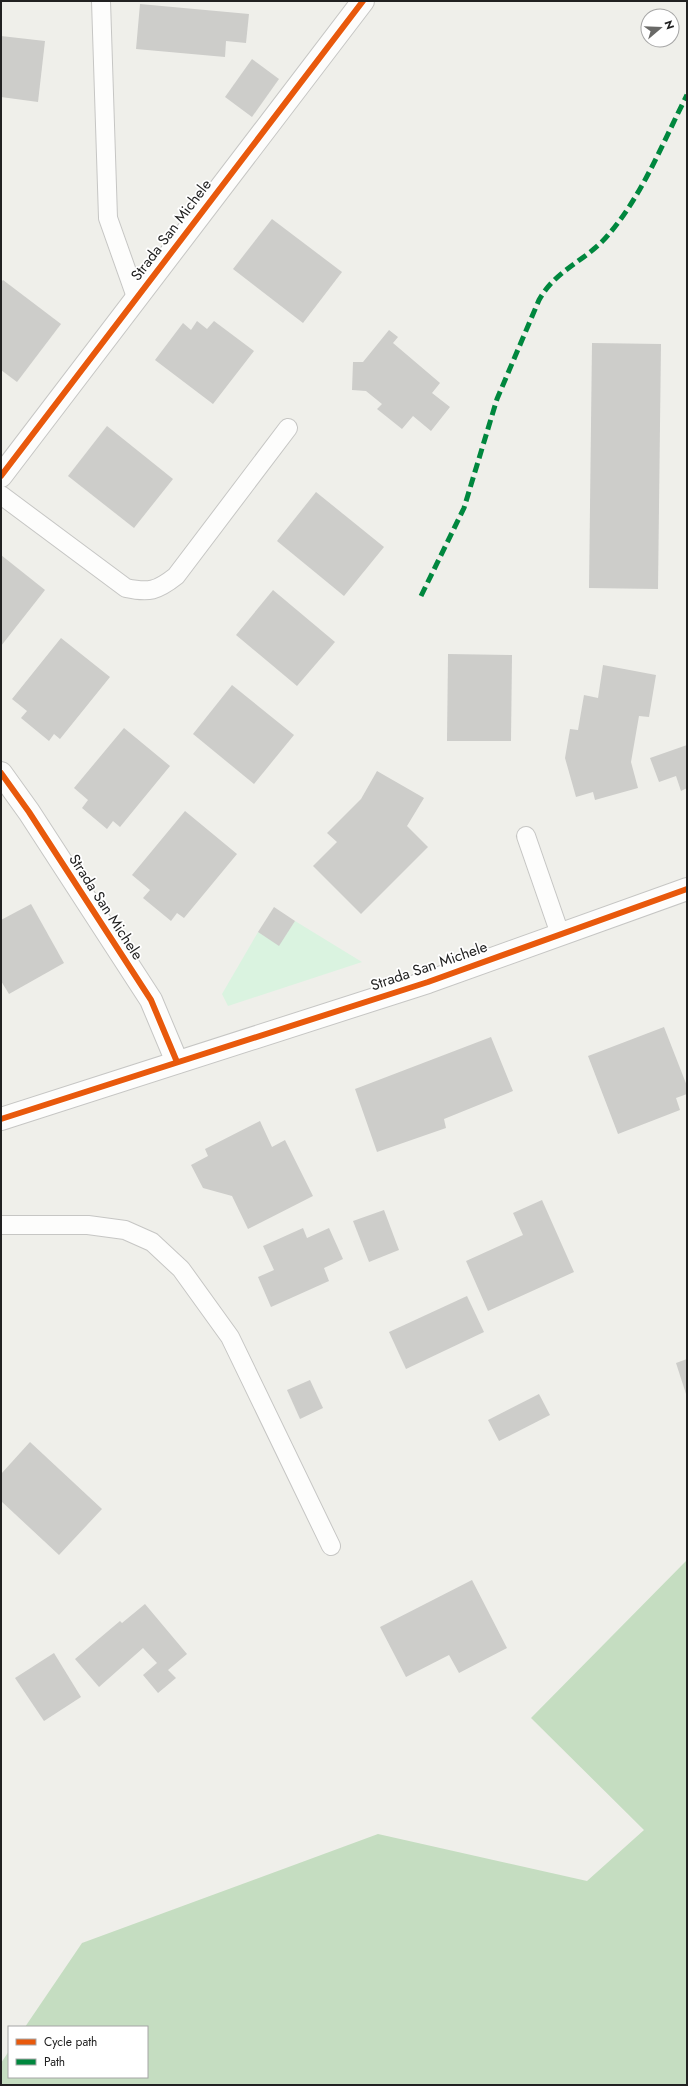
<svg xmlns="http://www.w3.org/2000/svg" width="688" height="2086" viewBox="0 0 688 2086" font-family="Jost,sans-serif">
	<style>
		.forest { fill: #c5ddc1 }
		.park { fill: #daf3e0 }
		.building { fill: #cdcdca }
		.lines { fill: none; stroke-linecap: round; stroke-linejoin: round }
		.service-casing { stroke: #c6c6c4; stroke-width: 20 }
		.minor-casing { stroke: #c6c6c4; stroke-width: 24 }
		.tertiary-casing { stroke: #c6c6c4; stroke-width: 24 }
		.service { stroke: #fdfdfc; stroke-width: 18 }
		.minor { stroke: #fdfdfc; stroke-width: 22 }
		.tertiary { stroke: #fdfdfc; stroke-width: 22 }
		.quiet { stroke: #00873e; stroke-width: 5; stroke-dasharray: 10 5; stroke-linecap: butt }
		.cycleway-casing { stroke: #fff; stroke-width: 8 }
		.cycleway { stroke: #e8590c; stroke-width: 6 }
		.labels { text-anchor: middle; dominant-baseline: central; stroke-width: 3.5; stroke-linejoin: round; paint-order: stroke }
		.street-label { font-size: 15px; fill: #212121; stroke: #fff }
	</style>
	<rect width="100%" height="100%" fill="#efefea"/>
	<!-- forest -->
	<path class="forest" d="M687 1560V2085H1V2063L9 2051V2077H147V2027H25L82 1943 378 1834 587 1881 644 1830 531 1718Z"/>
	<!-- park -->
	<path class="park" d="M295 921 362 962 228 1006 222 994 258 932 279 945Z"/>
	<!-- building -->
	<g class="building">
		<path d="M140 4 249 14 246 43 226 41 225 57 136 49Z"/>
		<path d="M1 36 45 41 38 102 1 97Z"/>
		<path d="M252 59 279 79 252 117 225 97Z"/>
		<path d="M272 219 342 272 303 323 233 269Z"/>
		<path d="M3 280 61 324 17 382 1 370V282Z"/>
		<path d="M197 321 207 329 214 321 254 351 213 404 155 360 183 323 191 330Z"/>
		<path d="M389 330 398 337 393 343 440 383 432 393 450 407 431 431 413 416 402 429 377 409 382 404 366 391 352 390 353 362H363Z"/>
		<path d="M592 343 661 344 658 589 589 588Z"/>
		<path d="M107 426 173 479 134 528 68 476Z"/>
		<path d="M316 492 384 547 344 596 277 541Z"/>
		<path d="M1 555 45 590 1 646Z"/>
		<path d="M273 590 335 642 297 686 236 635Z"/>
		<path d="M61 638 110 677 60 739 54 734 49 741 21 718 27 711 12 699Z"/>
		<path d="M448 654 512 655 511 741H447Z"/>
		<path d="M603 665 656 675 649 717 639 716 631 762 638 788 595 800 593 792 576 797 565 758 570 729 578 730 584 695 598 698Z"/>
		<path d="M232 685 294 735 254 784 193 734Z"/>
		<path d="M124 728 170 766 120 827 113 821 107 829 82 808 88 800 74 788Z"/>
		<path d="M687 745V788L681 791 676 776 659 782 650 758Z"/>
		<path d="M377 771 424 798 407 826 428 847 361 914 313 866 337 842 327 833 361 799Z"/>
		<path d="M185 811 237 854 184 918 177 913 171 921 143 898 150 890 132 875Z"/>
		<path d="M31 904 64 963 9 994 1 981V920Z"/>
		<path d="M274 907 295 921 279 946 258 932Z"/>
		<path d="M664 1027 687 1086V1094L676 1098 680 1110 618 1134 588 1056Z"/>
		<path d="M491 1037 513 1091 444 1119 446 1128 377 1152 355 1089Z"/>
		<path d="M260 1121 272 1147 285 1140 313 1196 248 1229 232 1196 203 1188 191 1165 208 1156 205 1149Z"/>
		<path d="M542 1200 574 1272 488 1311 466 1261 523 1235 513 1213Z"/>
		<path d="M384 1210 399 1250 369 1262 353 1221Z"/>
		<path d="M303 1228 307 1238 329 1228 343 1259 324 1268 329 1281 271 1307 258 1277 274 1270 263 1246Z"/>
		<path d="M467 1296 484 1332 406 1369 389 1332Z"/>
		<path d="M687 1359V1397L676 1363Z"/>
		<path d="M310 1380 323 1408 300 1419 287 1390Z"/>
		<path d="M539 1394 550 1415 499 1441 488 1420Z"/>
		<path d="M30 1442 102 1509 59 1555 1 1501V1474Z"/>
		<path d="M472 1580 507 1648 459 1673 449 1655 406 1677 380 1627Z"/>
		<path d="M145 1604 187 1654 168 1670 176 1678 158 1693 143 1675 157 1663 143 1648 99 1687 75 1659 120 1621 122 1623Z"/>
		<path d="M54 1653 81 1697 44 1721 15 1678Z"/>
	</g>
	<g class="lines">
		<defs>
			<g id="service">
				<path d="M101 1 108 218 136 297"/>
				<path d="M1 495 126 588C149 593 157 591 176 576L288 428"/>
				<path d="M526 836 560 934"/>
				<path d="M1 1225H88L125 1230 152 1242 181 1269 230 1337 331 1546"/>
			</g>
			<g id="minor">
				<path d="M1 476 363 1"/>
				<path d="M1 773 29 812 151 1000 177 1062"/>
			</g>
			<path id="tertiary" d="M1 1119 428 982 687 889"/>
		</defs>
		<!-- service casing -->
		<use href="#service" class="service-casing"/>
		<!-- minor casing -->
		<use href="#minor" class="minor-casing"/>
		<!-- tertiary casing -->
		<use href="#tertiary" class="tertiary-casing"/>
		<!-- service -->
		<use href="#service" class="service"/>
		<!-- minor -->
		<use href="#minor" class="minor"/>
		<!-- tertiary -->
		<use href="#tertiary" class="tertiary"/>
		<!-- quiet -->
		<path class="quiet" d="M421 596 464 508 497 399 539 300C556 269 588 260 609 234 643 194 663 142 687 95"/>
		<defs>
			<g id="cycleway">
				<path d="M1 476 363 1"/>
				<path d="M1 773 29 812 151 1000 177 1062"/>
				<path d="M1 1119 428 982 687 889"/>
			</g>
		</defs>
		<!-- cycleway casing -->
		<use href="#cycleway" class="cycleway-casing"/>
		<!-- cycleway -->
		<use href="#cycleway" class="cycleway"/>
	</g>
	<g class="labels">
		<!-- street labels -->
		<g class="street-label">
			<text transform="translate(171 230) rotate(-53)">Strada San Michele</text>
			<text transform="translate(106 907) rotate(57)">Strada San Michele</text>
			<text transform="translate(429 966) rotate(-19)">Strada San Michele</text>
		</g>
	</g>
	<!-- border -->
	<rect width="688" height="2086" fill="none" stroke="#212121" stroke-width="4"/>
	<!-- legend -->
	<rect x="8" y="2026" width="140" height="52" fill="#ffffff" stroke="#a6a6a6"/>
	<rect x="16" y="2039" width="20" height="6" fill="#e8590c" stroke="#a6a6a6"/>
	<text x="44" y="2046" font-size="12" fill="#212121">Cycle path</text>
	<rect x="16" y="2059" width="20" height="6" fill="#00873e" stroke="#a6a6a6"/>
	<text x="44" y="2066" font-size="12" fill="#212121">Path</text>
	<!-- north arrow -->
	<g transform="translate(660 28) rotate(71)"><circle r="19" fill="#ffffff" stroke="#a6a6a6"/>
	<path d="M0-3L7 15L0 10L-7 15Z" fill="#696967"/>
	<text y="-6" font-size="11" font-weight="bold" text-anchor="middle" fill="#212121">N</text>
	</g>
</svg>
